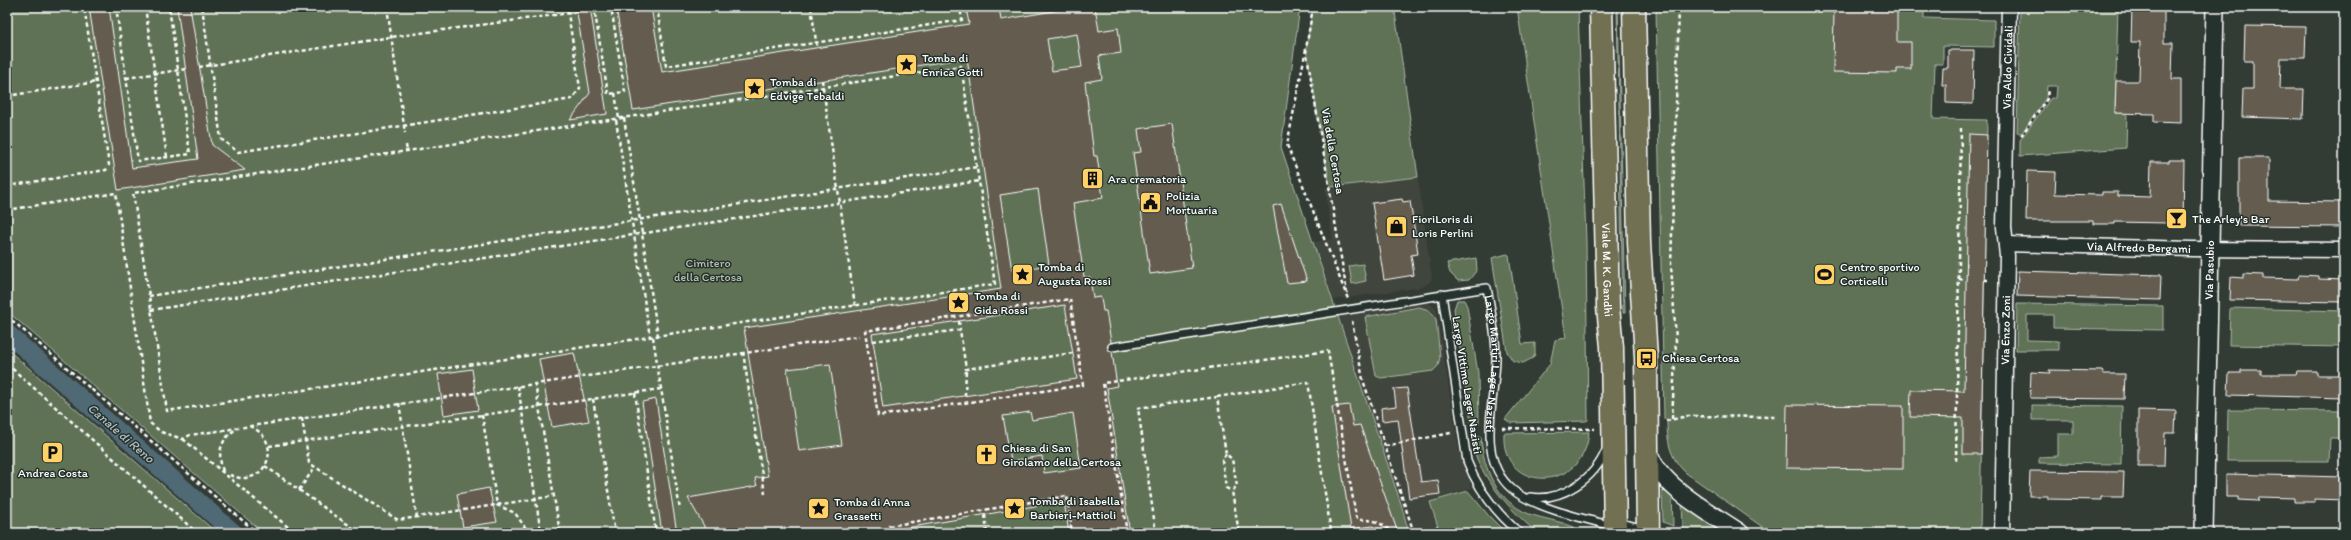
<svg xmlns="http://www.w3.org/2000/svg" width="2351" height="540" viewBox="0 0 2351 540" font-family="Itim,sans-serif">
	<style>
		.built { fill: #41453c }
		.green { fill: #5e7255; stroke: #aeb8aa }
		.lines { fill: none; stroke-linecap: round; stroke-linejoin: round }
		.canal { stroke: #4f6974; stroke-width: 18 }
		.building { fill: #645b4f; stroke: #fff; fill-rule: evenodd }
		.service-casing { stroke: #fff; stroke-width: 10 }
		.minor-casing { stroke: #fff; stroke-width: 17 }
		.tertiary-casing { stroke: #fff; stroke-width: 20 }
		.primary-casing { stroke: #fff; stroke-width: 25 }
		.path { stroke: #fff; stroke-width: 2.5; stroke-dasharray: 4 3; stroke-linecap: butt }
		.service { stroke: #26332d; stroke-width: 7 }
		.minor { stroke: #26332d; stroke-width: 14 }
		.tertiary { stroke: #26332d; stroke-width: 17 }
		.primary { stroke: #716f52; stroke-width: 22 }
		.labels { text-anchor: middle; dominant-baseline: central; stroke-width: 3; stroke-linejoin: round; paint-order: stroke }
		.poi-label { font-size: 12px; fill: #fff; stroke: #26332d; text-anchor: start }
		.street-label { font-size: 12px; fill: #fff; stroke: #26332d }
		.park-label { font-size: 12px; fill: #b7c0b2; stroke: #26332d }
		.water-label { font-size: 13px; font-style: italic; fill: #b0bcc0; stroke: #26332d }
	</style>
	<rect width="100%" height="100%" fill="#323b34"/>
	<filter id="ink" filterUnits="userSpaceOnUse"><feTurbulence type="fractalNoise" baseFrequency=".025" numOctaves="2"/><feDisplacementMap in="SourceGraphic" scale="8" xChannelSelector="R" yChannelSelector="G"/><feConvolveMatrix kernelMatrix="1 2 1 2 8 2 1 2 1" color-interpolation-filters="sRGB"/></filter>
	<g filter="url(#ink)">
		<!-- built -->
		<g class="built">
			<path d="M1418 177 1432 278 1430 282 1423 287 1333 300 1314 242 1332 239 1325 188Z"/>
			<path d="M1429 303 1436 308 1459 451 1472 488 1430 502 1437 526 1418 533H1410L1339 316Z"/>
		</g>
		<!-- green -->
		<g class="green">
			<path d="M7 7H1300L1281 147 1401 504 1409 533H263L7 311Z"/>
			<path d="M1313 7H1400L1395 12 1418 177 1330 187 1306 49Z"/>
			<path d="M1517 7H1578L1586 242 1588 420 1586 421 1510 423 1505 419 1550 364 1555 340 1566 338Z"/>
			<path d="M1617 7H1618L1625 313H1623Z"/>
			<path d="M1656 7H1924V18L1994 20V47L1943 46V64H1935L1933 119 1987 120 1980 533H1771L1686 473C1669 457 1667 441 1667 419H1664Z"/>
			<path d="M2020 7H2118L2115 113H2127L2126 148 2020 156V140L2051 98H2056L2057 86H2047L2046 98 2022 133H2017Z"/>
			<path d="M1507 254 1509 255 1522 344 1535 343V354L1533 358 1523 363 1513 361 1507 352 1492 258Z"/>
			<path d="M1476 258 1477 270 1469 280 1458 281 1450 273 1447 263Z"/>
			<path d="M1363 264 1366 281 1352 284 1349 266Z"/>
			<path d="M1457 300H1464L1467 306 1478 373 1479 423H1471L1454 309Z"/>
			<path d="M2017 304 2163 306V330L2053 328V315H2027V340L2059 341V350H2016Z"/>
			<path d="M1419 307 1429 310 1436 319 1440 357 1438 366 1433 371 1381 378 1376 376 1365 317Z"/>
			<path d="M2230 308 2344 311V347L2229 345Z"/>
			<path d="M7 349 217 533H7Z"/>
			<path d="M2032 405 2122 406 2121 464 2039 463V457L2058 456V434H2073V420H2032Z"/>
			<path d="M2228 410 2344 411V438H2330L2329 461H2227Z"/>
			<path d="M1589 432C1585 493 1500 494 1504 433Z"/>
			<path d="M1474 435 1481 437C1483 469 1497 501 1529 514 1544 519 1560 521 1574 527V533H1538C1516 517 1466 464 1474 435Z"/>
			<path d="M1664 488 1672 494 1673 526 1663 522 1662 490Z"/>
			<path d="M1468 491 1489 516 1506 533H1440L1430 502Z"/>
			<path d="M1682 502 1728 533H1696L1683 529Z"/>
		</g>
		<g class="lines">
			<!-- canal -->
			<path class="canal" d="M7 333 234 533"/>
		</g>
		<!-- building -->
		<g class="building">
			<path d="M89 7H109L132 168 198 159 177 7H190L212 145 245 170 118 190Z"/>
			<path d="M576 7H590L607 114 570 120 590 93Z"/>
			<path d="M616 7H651L662 72 969 24 966 7H999L1001 20 1065 9V7H1095L1099 31 1118 28 1121 53 1099 56 1102 79 1085 82 1094 156H1097L1103 198 1073 203 1084 277H1090L1093 298 1101 297 1103 311H1106L1111 342 1107 347 1112 352 1117 386 1107 388 1130 533H1069L1064 501 894 530V533H705L704 526 688 498 757 486 755 478 768 476 744 328 1001 289 967 58 633 110ZM1077 34 1082 67 1052 71 1047 39ZM1038 189 1049 265 1012 271 1000 195ZM1065 305 1077 379 883 408 872 334ZM830 364 842 445 799 451 787 369ZM1030 412 1032 420 1073 413 1081 468 1044 473 1042 456 1011 461 1003 416Z"/>
			<path d="M1834 7H1897V42H1911V69H1897V73L1833 72Z"/>
			<path d="M2132 7H2164V43H2173L2172 79H2181V123L2154 122V114L2115 113 2116 81H2139L2140 42H2131Z"/>
			<path d="M2245 26 2306 27 2305 58H2281L2280 89H2304L2303 119 2242 117 2243 89H2253V61H2244Z"/>
			<path d="M1948 50H1974L1973 104 1946 103V85H1942L1943 68H1948Z"/>
			<path d="M1172 124 1192 268 1150 274 1133 153 1141 152 1138 129Z"/>
			<path d="M1969 134 1987 135 1981 454H1963V418L1910 417 1911 390 1964 391Z"/>
			<path d="M2239 158H2269V201L2344 202V227L2239 226Z"/>
			<path d="M2169 160H2184L2183 225H2168V223L2115 222V224H2093V221H2026L2027 171 2056 172 2055 194 2102 195V192H2118V196L2150 197 2151 162H2169Z"/>
			<path d="M1402 199 1403 202 1410 201 1416 239 1418 254 1411 255 1414 275 1384 280 1372 203Z"/>
			<path d="M1281 204 1295 246 1307 281 1287 283 1273 206Z"/>
			<path d="M2018 271 2161 275 2160 300 2017 296Z"/>
			<path d="M2243 274 2263 275V278L2298 279 2299 275 2319 276V279L2344 280V302L2230 300 2231 277 2243 278Z"/>
			<path d="M574 353 589 421 552 427 539 359Z"/>
			<path d="M472 369 478 410 444 415 438 374Z"/>
			<path d="M2049 370 2103 371V374H2125L2124 399 2030 398 2031 372 2050 373Z"/>
			<path d="M2241 370H2261V374H2296L2297 371H2317V375H2344V398L2228 395 2229 373H2241Z"/>
			<path d="M1407 388 1421 482 1438 480 1440 494 1409 498 1398 419 1382 421 1381 408 1396 406 1394 389Z"/>
			<path d="M656 399 662 439 677 533H662L642 402Z"/>
			<path d="M1349 405 1353 426 1360 425 1398 533H1384L1373 526 1351 529 1332 407Z"/>
			<path d="M1787 405 1903 406V469L1786 468Z"/>
			<path d="M2138 410 2176 411 2175 433H2165L2164 466H2138Z"/>
			<path d="M2030 471 2124 472 2123 497H2101V500L2048 499V496H2029Z"/>
			<path d="M2226 474 2344 477V500L2315 499V502H2294V498L2259 497 2258 501 2238 500V497H2226Z"/>
			<path d="M489 488 497 522 463 527 457 494Z"/>
		</g>
		<g class="lines">
			<defs>
				<g id="service">
					<path d="M1442 294 1467 461C1478 490 1496 513 1520 533"/>
					<path id="s1" d="M1112 347 1487 288C1491 310 1496 334 1496 357 1496 400 1474 458 1513 490 1534 508 1586 519 1613 526"/>
					<path d="M1530 497C1562 502 1595 478 1606 450"/>
				</g>
				<g id="minor">
					<path id="s2" d="M2006 244 2192 249 2344 250"/>
					<path id="s3" d="M2002 533 2007 256 2004 227 2009 7"/>
				</g>
				<g id="tertiary">
					<path d="M1648 451C1659 486 1711 513 1740 533"/>
					<path d="M1615 527 1641 533"/>
					<path id="s4" d="M2204 533 2215 7"/>
				</g>
				<g id="primary">
					<path id="s5" d="M1601 7 1608 307 1612 347 1615 533"/>
					<path d="M1634 7 1639 242 1646 358 1648 533"/>
				</g>
			</defs>
			<!-- service casing -->
			<use href="#service" class="service-casing"/>
			<!-- minor casing -->
			<use href="#minor" class="minor-casing"/>
			<!-- tertiary casing -->
			<use href="#tertiary" class="tertiary-casing"/>
			<!-- primary casing -->
			<use href="#primary" class="primary-casing"/>
			<!-- path -->
			<g class="path">
				<path d="M116 7 138 161 190 154 169 7"/>
				<path d="M145 7 167 157"/>
				<path d="M202 7 221 139 238 152 572 99 580 88 567 7"/>
				<path d="M387 7 405 133"/>
				<path d="M594 7 608 94 625 92 611 7"/>
				<path d="M657 7 666 66 962 20 960 7"/>
				<path d="M811 7 817 48"/>
				<path d="M1004 7V11L1031 7"/>
				<path d="M1313 7 1306 49 1347 293"/>
				<path d="M590 10 611 7"/>
				<path d="M1306 49 1287 145 1348 299"/>
				<path d="M961 66 995 284 167 411 133 193Z"/>
				<path d="M199 67 391 37 577 12"/>
				<path d="M126 78 186 69"/>
				<path d="M822 80 855 306"/>
				<path d="M615 93 619 119"/>
				<path d="M7 96 96 82"/>
				<path d="M624 118 658 336"/>
				<path d="M616 120 650 337"/>
				<path d="M2021 136 2047 99 2048 89"/>
				<path d="M406 145 407 151"/>
				<path d="M7 186 106 170 109 165 84 7"/>
				<path d="M7 210 116 193 150 423 161 432 183 439 190 435 238 428 859 336"/>
				<path d="M1959 279 1966 280"/>
				<path d="M1984 280H1991"/>
				<path d="M953 291 955 296"/>
				<path d="M149 296 977 167"/>
				<path d="M1070 299 1083 385 878 416 865 331Z"/>
				<path d="M151 310 979 181"/>
				<path d="M7 316 257 533"/>
				<path d="M959 321 960 330"/>
				<path d="M1352 321 1363 380 1414 533"/>
				<path d="M653 337 680 510"/>
				<path d="M873 341 960 330 966 369 1073 353"/>
				<path d="M743 352 765 494"/>
				<path d="M7 364 197 533"/>
				<path d="M535 383 560 533"/>
				<path d="M518 386 541 533"/>
				<path d="M635 393 656 533"/>
				<path d="M965 396 966 369"/>
				<path d="M1217 397 1308 382 1331 532 1322 533"/>
				<path d="M593 399 615 533"/>
				<path d="M399 403 417 518"/>
				<path d="M482 415 497 505 515 513 529 533"/>
				<path d="M302 418 309 463 398 520 554 496"/>
				<path d="M1672 419 1676 340 1671 265 1679 7"/>
				<path d="M1666 421 1687 416 1777 417"/>
				<path d="M1502 428 1595 429"/>
				<path d="M183 439 295 533"/>
				<path d="M269 446 661 389"/>
				<path d="M1385 446 1451 433"/>
				<path d="M1226 454 1222 460 1226 488 1232 491"/>
				<path d="M1956 461 1961 128"/>
				<path d="M265 466 360 533"/>
				<path d="M223 471C217 453 220 440 236 429"/>
				<path d="M230 475C266 491 286 440 249 426"/>
				<path d="M299 490 315 467"/>
				<path d="M985 515 987 533"/>
				<path d="M1436 526 1439 533"/>
				<path d="M643 533 656 531"/>
				<path d="M890 533 889 526 1067 496 1072 533"/>
				<path d="M1127 533 1103 383 1328 351 1356 517 1358 520C1373 519 1382 522 1391 533"/>
				<path d="M1156 533 1138 408 1217 397 1226 454 1232 459 1237 486 1232 491 1239 533"/>
			</g>
			<!-- service -->
			<use href="#service" class="service"/>
			<!-- minor -->
			<use href="#minor" class="minor"/>
			<!-- tertiary -->
			<use href="#tertiary" class="tertiary"/>
			<!-- primary -->
			<use href="#primary" class="primary"/>
		</g>
	</g>
	<!-- icons -->
	<defs>
		<symbol id="sight-square" viewBox="-11 -11 22 22"><rect x="-9" y="-9" width="18" height="18" rx="4" fill="#ffd166" stroke="#26332d"/><path d="M0-6L1.8-2.2L6-1.7L2.9 1.2L3.7 5.4L0 3.3L-3.7 5.4L-2.9 1.2L-6-1.7L-1.8-2.2Z" fill="#111"/></symbol>
		<symbol id="building-square" viewBox="-11 -11 22 22"><rect x="-9" y="-9" width="18" height="18" rx="4" fill="#ffd166" stroke="#26332d"/><path d="M-4-6H4V6H1V3H-1V6H-4ZM-2.5-4.3h1.7v1.8h-1.7ZM.8-4.3h1.7v1.8H.8ZM-2.5-1h1.7V.8h-1.7ZM.8-1h1.7V.8H.8Z" fill="#111"/></symbol>
		<symbol id="civic-square" viewBox="-11 -11 22 22"><rect x="-9" y="-9" width="18" height="18" rx="4" fill="#ffd166" stroke="#26332d"/><path d="M-.6-6.5H3V-4.5H.6V-3L4-1V1h2V6H-6V1h2V-1L-.6-3ZM-1.2 2.5V6h2.4V2.5Z" fill="#111"/></symbol>
		<symbol id="bar-square" viewBox="-11 -11 22 22"><rect x="-9" y="-9" width="18" height="18" rx="4" fill="#ffd166" stroke="#26332d"/><path d="M-6-5H6L.8 .8V4.5H3.5V6h-7V4.5H-.8V.8Z" fill="#111"/></symbol>
		<symbol id="shop-square" viewBox="-11 -11 22 22"><rect x="-9" y="-9" width="18" height="18" rx="4" fill="#ffd166" stroke="#26332d"/><path d="M-5-2.5h2.3a2.7 3.5 0 0 1 5.4 0H5L5.5 6h-11ZM-1.5-2.5h3a1.5 2.3 0 0 0-3 0Z" fill="#111"/></symbol>
		<symbol id="stadium-square" viewBox="-11 -11 22 22"><rect x="-9" y="-9" width="18" height="18" rx="4" fill="#ffd166" stroke="#26332d"/><path d="M0-5a6.5 5 0 1 0 0 10a6.5 5 0 1 0 0-10ZM-3.5-1.8h7v3.6h-7Z" fill="#111"/></symbol>
		<symbol id="bus-square" viewBox="-11 -11 22 22"><rect x="-9" y="-9" width="18" height="18" rx="4" fill="#ffd166" stroke="#26332d"/><path d="M-5-6H5V4H4V6H2V4H-2V6H-4V4H-5ZM-3.5-4V0h7V-4ZM-3.5 1.2v1.5H-2V1.2ZM2 1.2v1.5H3.5V1.2Z" fill="#111"/></symbol>
		<symbol id="parking-square" viewBox="-11 -11 22 22"><rect x="-9" y="-9" width="18" height="18" rx="4" fill="#ffd166" stroke="#26332d"/><path d="M-3.5-5.5H1a3.5 3.5 0 0 1 0 7H-1V5.5H-3.5ZM-1-3.4V-.6H.8a1.4 1.4 0 0 0 0-2.8Z" fill="#111"/></symbol>
		<symbol id="church-square" viewBox="-11 -11 22 22"><rect x="-9" y="-9" width="18" height="18" rx="4" fill="#ffd166" stroke="#26332d"/><path d="M-1.2-6h2.4v3.5h3.3v2.4h-3.3V6h-2.4V-.1h-3.3v-2.4h3.3Z" fill="#111"/></symbol>
	</defs>
	<g fill-rule="evenodd">
		<use href="#sight-square" x="894" y="52" width="25" height="25"/>
		<use href="#sight-square" x="742" y="76" width="25" height="25"/>
		<use href="#building-square" x="1080" y="166" width="25" height="25"/>
		<use href="#civic-square" x="1138" y="190" width="25" height="25"/>
		<use href="#bar-square" x="2164" y="206" width="25" height="25"/>
		<use href="#shop-square" x="1384" y="214" width="25" height="25"/>
		<use href="#sight-square" x="1010" y="262" width="25" height="25"/>
		<use href="#stadium-square" x="1812" y="262" width="25" height="25"/>
		<use href="#sight-square" x="946" y="290" width="25" height="25"/>
		<use href="#bus-square" x="1634" y="346" width="25" height="25"/>
		<use href="#parking-square" x="40" y="440" width="25" height="25"/>
		<use href="#church-square" x="974" y="442" width="25" height="25"/>
		<use href="#sight-square" x="1002" y="496" width="25" height="25"/>
		<use href="#sight-square" x="806" y="496" width="25" height="25"/>
	</g>
	<g class="labels">
		<!-- poi labels -->
		<g class="poi-label">
			<text x="922" y="58">Tomba di<tspan x="922" dy="14">Enrica Gotti</tspan></text>
			<text x="770" y="82">Tomba di<tspan x="770" dy="14">Edvige Tebaldi</tspan></text>
			<text x="1108" y="179">Ara crematoria</text>
			<text x="1166" y="196">Polizia<tspan x="1166" dy="14">Mortuaria</tspan></text>
			<text x="1412" y="219">FioriLoris di<tspan x="1412" dy="14">Loris Perlini</tspan></text>
			<text x="2192" y="219">The Arley's Bar</text>
			<text x="1038" y="267">Tomba di<tspan x="1038" dy="14">Augusta Rossi</tspan></text>
			<text x="1840" y="267">Centro sportivo<tspan x="1840" dy="14">Corticelli</tspan></text>
			<text x="974" y="296">Tomba di<tspan x="974" dy="14">Gida Rossi</tspan></text>
			<text x="1662" y="358">Chiesa Certosa</text>
			<text x="1002" y="448">Chiesa di San<tspan x="1002" dy="14">Girolamo della Certosa</tspan></text>
			<text x="53" y="473" text-anchor="middle">Andrea Costa</text>
			<text x="1030" y="501">Tomba di Isabella<tspan x="1030" dy="14">Barbieri-Mattioli</tspan></text>
			<text x="834" y="502">Tomba di Anna<tspan x="834" dy="14">Grassetti</tspan></text>
		</g>
		<!-- street labels -->
		<g class="street-label">
			<text stroke="none"><textPath href="#s3" startOffset="466">Via Aldo Cividali</textPath></text>
			<text transform="translate(1333 151) rotate(80)">Via della Certosa</text>
			<text stroke="none"><textPath href="#s2" startOffset="133">Via Alfredo Bergami</textPath></text>
			<text stroke="none"><textPath href="#s5" startOffset="263">Viale M. K. Gandhi</textPath></text>
			<text stroke="none"><textPath href="#s4" startOffset="263">Via Pasubio</textPath></text>
			<text stroke="none"><textPath href="#s3" startOffset="203">Via Enzo Zoni</textPath></text>
			<text stroke="none"><textPath href="#s1" startOffset="456">Largo Martiri Lager Nazisti</textPath></text>
			<text transform="translate(1467 385) rotate(81)">Largo Vittime Lager Nazisti</text>
		</g>
		<!-- park labels -->
		<g class="park-label">
			<text x="708" y="263">Cimitero<tspan x="708" dy="14">della Certosa</tspan></text>
		</g>
		<!-- water labels -->
		<g class="water-label">
			<text transform="translate(121 433) rotate(41)">Canale di Reno</text>
		</g>
	</g>
	<!-- margin -->
	<rect width="2351" height="540" fill="none" stroke="#26332d" stroke-width="24"/>
	<rect x="12" y="12" width="2327" height="516" fill="none" stroke="#fff" stroke-width="1.5" filter="url(#ink)"/>
</svg>
